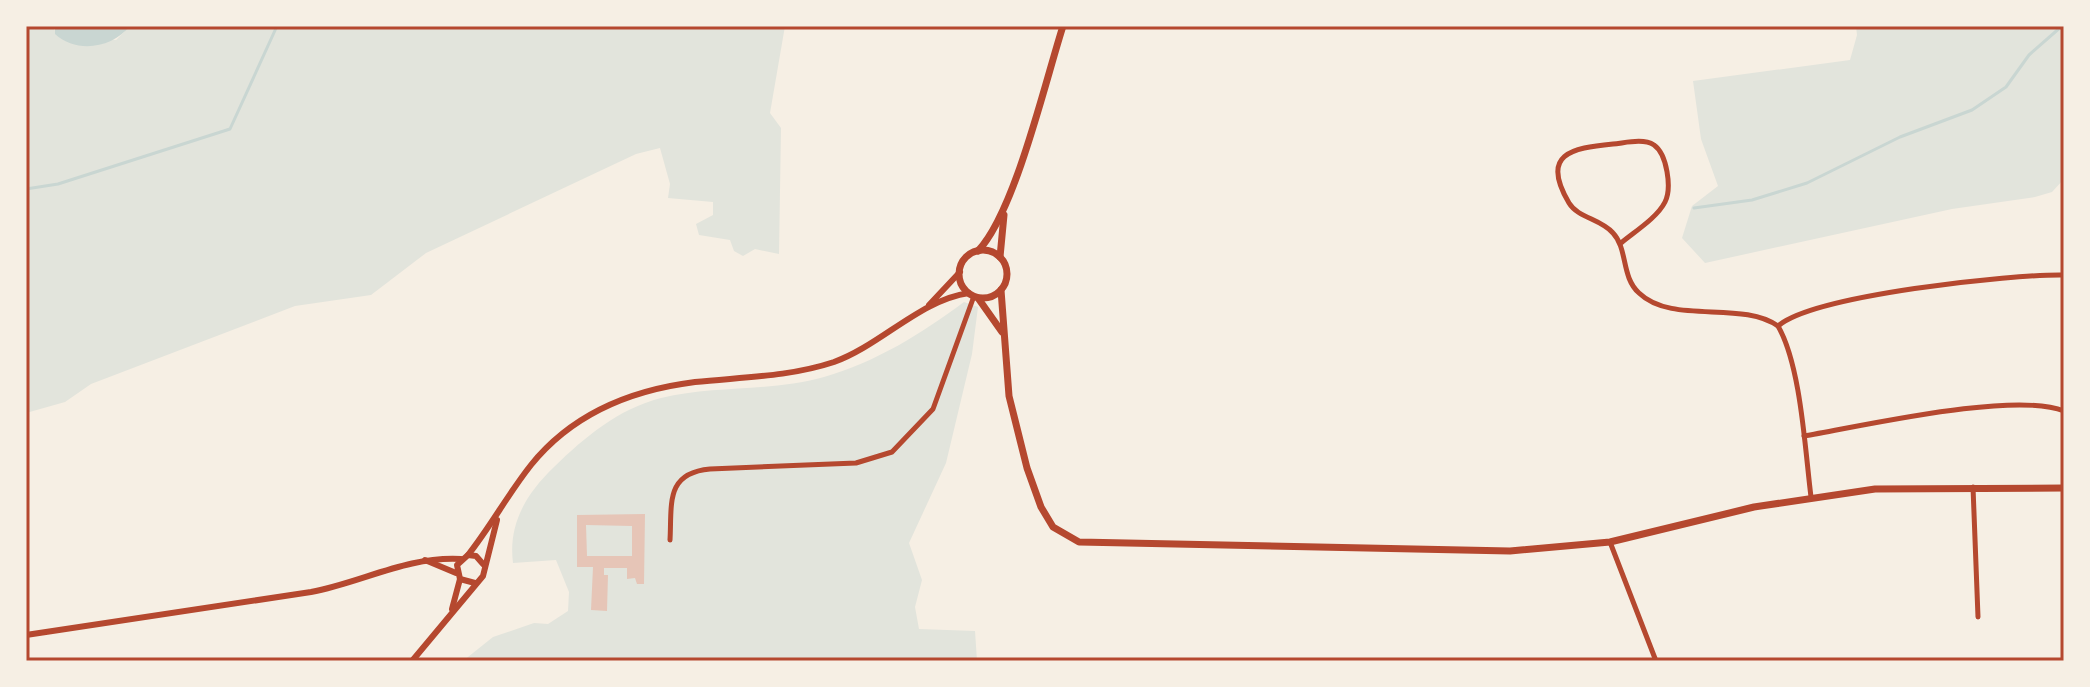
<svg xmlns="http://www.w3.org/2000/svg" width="2090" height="687" viewBox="0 0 2090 687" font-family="Helvetica,sans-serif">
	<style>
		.green { fill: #e2e4dc }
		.water { fill: #c9d6d2 }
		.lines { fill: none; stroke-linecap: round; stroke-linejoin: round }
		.stream { stroke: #c9d6d2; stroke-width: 3 }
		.building { fill: #e6c5b7; fill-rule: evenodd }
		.minor { stroke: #b5482f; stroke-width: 5 }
		.tertiary { stroke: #b5482f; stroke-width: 6 }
		.secondary { stroke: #b5482f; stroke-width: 7 }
		.neatline { fill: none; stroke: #b5482f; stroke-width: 3 }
	</style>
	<rect width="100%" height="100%" fill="#f6efe4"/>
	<!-- green -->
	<g class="green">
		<path d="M26 26H55L54 30 116 40 130 26H785L770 113 781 128 779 254 755 249 743 256 734 251 730 240 699 235 696 224 713 215V202L668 198 670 184 660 148 636 154 426 253 371 295 295 306 91 384 65 402 26 413Z"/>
		<path d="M1856 26H2064V179L2052 192 2035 197 1952 209 1705 263 1682 238 1692 206 1718 186 1701 139 1693 81 1850 60 1857 35Z"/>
		<path d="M964 302 978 307 972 354 946 463 909 543 922 580 915 607 919 629 975 631 977 661H463L493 637 534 623 548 624 568 611 569 592 556 560 513 563C508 524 526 494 554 467 585 437 618 409 661 398 714 385 771 392 824 377 876 362 921 334 964 302Z"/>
	</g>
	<!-- water -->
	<path class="water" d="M55 26H130C112 48 77 54 55 34Z"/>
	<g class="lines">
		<!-- stream -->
		<g class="stream">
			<path d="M26 189 58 184 230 129 277 26"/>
			<path d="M1694 208 1752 200 1807 183 1900 137 1972 110 2006 87 2029 55 2062 26"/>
		</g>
	</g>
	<!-- building -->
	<path class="building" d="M645 514 644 584H637L635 578 627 579V568H604V575H608L607 611 591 610 593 567H577V515ZM586 525 632 526V556H587Z"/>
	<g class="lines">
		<!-- minor -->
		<g class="minor">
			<path d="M1621 243C1634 232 1657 218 1665 202 1672 188 1667 154 1654 145 1643 138 1625 143 1613 144 1571 148 1540 154 1569 203 1578 218 1601 219 1613 233 1628 249 1621 277 1639 293 1672 325 1742 300 1778 326 1814 295 2011 274 2064 275"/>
			<path d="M1778 326C1801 366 1805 450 1811 497"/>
			<path d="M1804 436C1863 426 2014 391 2064 411"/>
			<path d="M1973 487 1978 617"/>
			<path d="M670 540C672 504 665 473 710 469L856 463 892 452 933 409 974 296"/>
			<path d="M1610 542 1656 661"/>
		</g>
		<!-- tertiary -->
		<g class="tertiary">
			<path d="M929 305 960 272"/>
			<path d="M468 555C491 526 508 494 531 465 572 414 631 390 695 382 742 377 789 377 834 362 881 345 920 300 969 293"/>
			<path d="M425 560 456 573"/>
			<path d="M475 583 460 579 457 565 468 555 476 556 483 564"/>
			<path d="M452 609 460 579"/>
			<path d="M26 635 311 592C363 582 407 556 461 559"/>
			<path d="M412 661 483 576 497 520"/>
		</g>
		<!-- secondary -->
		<g class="secondary">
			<circle cx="983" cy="274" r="24"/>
			<path d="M978 251C1015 212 1045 82 1063 26"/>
			<path d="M1000 257 1004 215"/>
			<path d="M1001 290 1009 396 1027 468 1041 507 1053 527 1079 542 1510 551 1610 542 1754 507 1875 489 2064 488"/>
			<path d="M978 298 1002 332"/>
		</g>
	</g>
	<!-- border -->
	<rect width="2090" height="687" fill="none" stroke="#f6efe4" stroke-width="56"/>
	<rect x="28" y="28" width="2034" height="631" class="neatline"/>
</svg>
